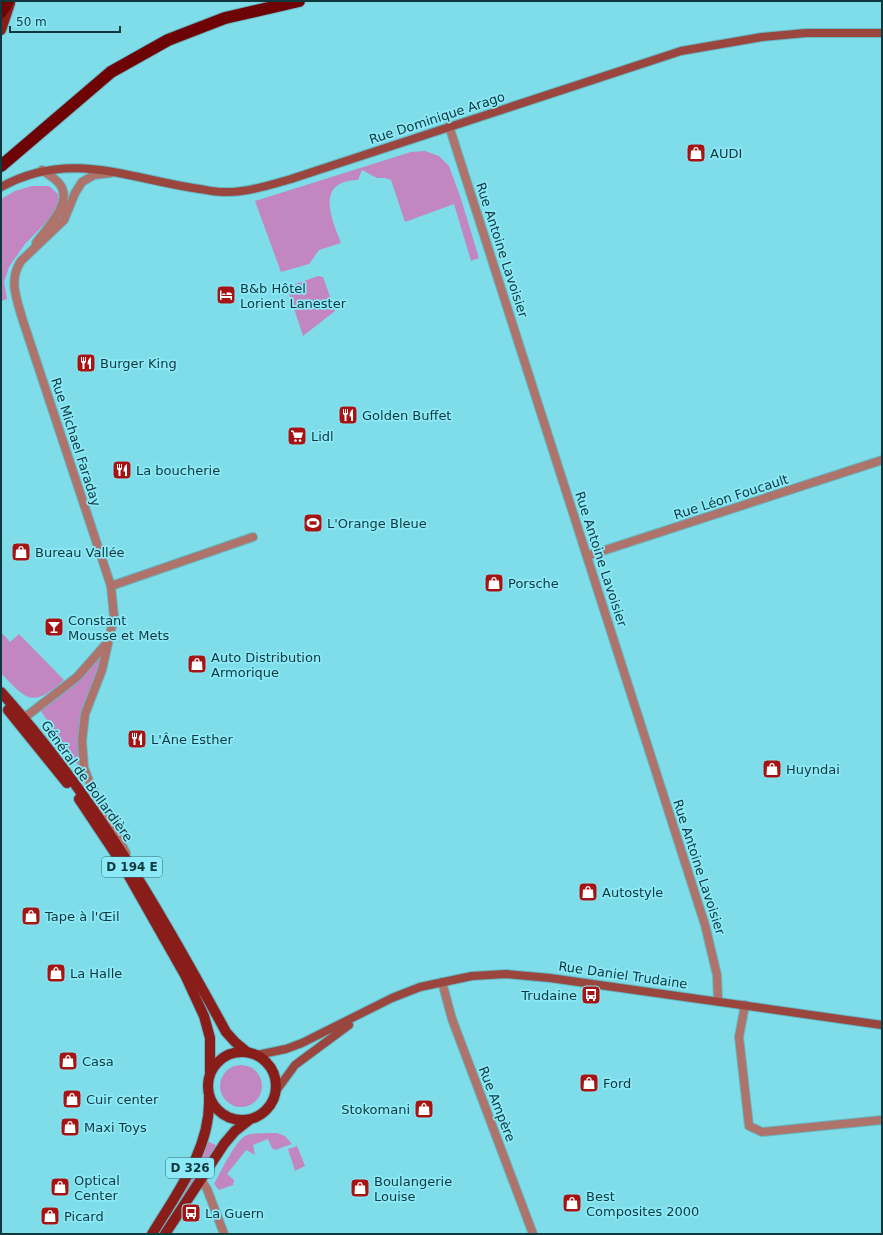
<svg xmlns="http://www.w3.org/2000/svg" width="883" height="1235" viewBox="0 0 883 1235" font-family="'DejaVu Sans',sans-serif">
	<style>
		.green { fill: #c287c0 }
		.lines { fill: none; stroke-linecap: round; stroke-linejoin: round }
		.street-casing { stroke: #66b8c3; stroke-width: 10 }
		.secondary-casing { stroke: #66b8c3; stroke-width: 10 }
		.primary-casing { stroke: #66b8c3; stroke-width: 12 }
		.highway-casing { stroke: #66b8c3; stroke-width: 14 }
		.street { stroke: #ae736b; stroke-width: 8 }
		.secondary { stroke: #9a453d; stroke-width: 8 }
		.primary { stroke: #891d19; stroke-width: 10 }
		.highway { stroke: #6e0306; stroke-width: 12 }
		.labels { text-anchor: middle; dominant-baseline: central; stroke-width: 3.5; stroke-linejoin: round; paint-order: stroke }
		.shield { fill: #8ce9f7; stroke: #346d75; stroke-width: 1 }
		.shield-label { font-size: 12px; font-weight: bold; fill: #0f383d }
		.street-label { font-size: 13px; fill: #0f383d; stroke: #8ce9f7 }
		.poi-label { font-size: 13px; fill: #0f383d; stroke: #8ce9f7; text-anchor: start }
	</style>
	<rect width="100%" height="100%" fill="#7fdce9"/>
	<!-- green -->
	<g class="green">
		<path d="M425 151 439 156 449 166 461 199 479 258 471 261 454 204 405 222 391 180 385 178H377L362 170 358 180C315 181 331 218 341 243L319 250 309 264 281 272 255 201 411 152Z"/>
		<path d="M32 186H49L58 194V203L56 212 25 244 9 267 4 282 7 299 1 301V199L15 191Z"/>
		<path d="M318 276 323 277 335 311 303 336 287 287Z"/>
		<path d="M1 632 10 642 19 634 64 680C33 708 27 701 1 673Z"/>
		<path d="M107 642 83 727 89 781 38 707 57 694Z"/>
		<circle cx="241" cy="1086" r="21"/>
		<path d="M277 1133 285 1136 292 1144 275 1150 272 1148 268 1139 253 1145 255 1155 246 1150 227 1174 234 1180 233 1185 219 1190 214 1184C221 1172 235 1140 247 1135 251 1133 272 1133 277 1133Z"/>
		<path d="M206 1141 216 1145 167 1224 163 1222Z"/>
		<path d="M297 1146 305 1166 295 1171 288 1149Z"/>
	</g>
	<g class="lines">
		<defs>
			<g id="street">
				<path d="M449 126 705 925 717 975 718 1001"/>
				<path d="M111 173 94 175 82 182 75 193 64 220 21 261C8 280 17 300 23 321L111 586 114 617 102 670 85 714 82 741 84 768 89 781 126 853"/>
				<path d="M36 243C46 229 72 204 61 186 57 179 49 175 42 170"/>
				<path d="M587 556 882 460"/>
				<path d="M111 586 253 537"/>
				<path d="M24 718 77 677 106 644"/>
				<path d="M442 982 452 1019 533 1234"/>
				<path d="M745 1005 739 1037 749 1126 762 1132 882 1120"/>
				<path d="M201 1180 207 1189 224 1234"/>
			</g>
			<g id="secondary">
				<path d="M1 187C68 150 124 177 193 188 203 189 213 192 223 192 245 193 270 185 291 179L681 51 762 37 806 33H882"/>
				<path d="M257 1055 286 1049 302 1043 392 998 420 987 472 976 506 974 550 978 882 1025"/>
				<path d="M276 1091 295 1065 349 1025"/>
			</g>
			<g id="primary">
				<path d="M1 30 10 3"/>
				<path d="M1 692C94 796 159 909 226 1032L235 1042 247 1052"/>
				<path d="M8 710 67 783"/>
				<path d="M79 799 121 862 185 975 204 1016 210 1038V1073"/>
				<circle cx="242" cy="1086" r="34"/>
				<path d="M152 1234C177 1193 211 1148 209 1098"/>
				<path d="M165 1234 224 1144 235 1131 249 1120"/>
			</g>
			<g id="highway">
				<path d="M1 12 8 1"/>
				<path d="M1 166 111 72 168 40 225 18 299 1"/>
			</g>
		</defs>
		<!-- street casing -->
		<use href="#street" class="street-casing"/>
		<!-- secondary casing -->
		<use href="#secondary" class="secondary-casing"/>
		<!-- primary casing -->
		<use href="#primary" class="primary-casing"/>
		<!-- highway casing -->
		<use href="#highway" class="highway-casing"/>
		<!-- street -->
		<use href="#street" class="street"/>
		<!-- secondary -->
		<use href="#secondary" class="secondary"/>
		<!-- primary -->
		<use href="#primary" class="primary"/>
		<!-- highway -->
		<use href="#highway" class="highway"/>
	</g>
	<!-- icons -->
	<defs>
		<symbol id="shop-square" viewBox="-11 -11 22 22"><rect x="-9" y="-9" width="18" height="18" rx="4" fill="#a71213" stroke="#8ce9f7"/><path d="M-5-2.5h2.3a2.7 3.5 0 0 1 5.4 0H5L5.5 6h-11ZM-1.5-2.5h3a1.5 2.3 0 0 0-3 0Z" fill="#fff"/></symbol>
		<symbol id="hotel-square" viewBox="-11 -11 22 22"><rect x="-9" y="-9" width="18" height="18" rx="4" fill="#a71213" stroke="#8ce9f7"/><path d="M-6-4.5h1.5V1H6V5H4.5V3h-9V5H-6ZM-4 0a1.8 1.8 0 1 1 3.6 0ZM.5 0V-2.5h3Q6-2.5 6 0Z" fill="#fff"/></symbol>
		<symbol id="restaurant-square" viewBox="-11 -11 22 22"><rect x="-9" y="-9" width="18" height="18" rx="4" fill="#a71213" stroke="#8ce9f7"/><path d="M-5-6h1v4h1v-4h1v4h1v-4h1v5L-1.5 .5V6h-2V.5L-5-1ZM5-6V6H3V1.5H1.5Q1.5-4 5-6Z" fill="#fff"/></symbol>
		<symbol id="supermarket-square" viewBox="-11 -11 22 22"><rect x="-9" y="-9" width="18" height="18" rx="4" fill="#a71213" stroke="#8ce9f7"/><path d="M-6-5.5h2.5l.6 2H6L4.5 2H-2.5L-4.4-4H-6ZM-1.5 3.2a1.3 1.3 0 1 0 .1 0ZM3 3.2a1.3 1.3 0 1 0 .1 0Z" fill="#fff"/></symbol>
		<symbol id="stadium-square" viewBox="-11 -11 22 22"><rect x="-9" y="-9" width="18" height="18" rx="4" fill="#a71213" stroke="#8ce9f7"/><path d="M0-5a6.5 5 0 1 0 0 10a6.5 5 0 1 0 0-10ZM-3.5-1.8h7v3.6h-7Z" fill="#fff"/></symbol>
		<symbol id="bar-square" viewBox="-11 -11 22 22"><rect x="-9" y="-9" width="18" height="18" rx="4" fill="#a71213" stroke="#8ce9f7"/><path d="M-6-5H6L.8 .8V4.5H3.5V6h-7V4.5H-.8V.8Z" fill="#fff"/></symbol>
		<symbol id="bus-square" viewBox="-11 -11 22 22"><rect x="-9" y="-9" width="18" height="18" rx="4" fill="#a71213" stroke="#8ce9f7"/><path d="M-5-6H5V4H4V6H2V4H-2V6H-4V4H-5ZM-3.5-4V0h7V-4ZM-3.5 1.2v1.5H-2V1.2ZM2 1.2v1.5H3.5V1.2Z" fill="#fff"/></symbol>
	</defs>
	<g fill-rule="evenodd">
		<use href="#shop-square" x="685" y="142" width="22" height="22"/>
		<use href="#hotel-square" x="215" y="284" width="22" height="22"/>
		<use href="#restaurant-square" x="75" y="352" width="22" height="22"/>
		<use href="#restaurant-square" x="337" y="404" width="22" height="22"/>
		<use href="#supermarket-square" x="286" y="425" width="22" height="22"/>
		<use href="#restaurant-square" x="111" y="459" width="22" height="22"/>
		<use href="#stadium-square" x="302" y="512" width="22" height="22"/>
		<use href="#shop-square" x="10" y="541" width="22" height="22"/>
		<use href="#shop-square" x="483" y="572" width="22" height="22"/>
		<use href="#bar-square" x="43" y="616" width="22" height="22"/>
		<use href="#shop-square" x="186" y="653" width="22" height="22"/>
		<use href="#restaurant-square" x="126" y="728" width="22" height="22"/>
		<use href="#shop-square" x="761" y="758" width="22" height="22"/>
		<use href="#shop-square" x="577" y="881" width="22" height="22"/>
		<use href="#shop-square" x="20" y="905" width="22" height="22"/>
		<use href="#shop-square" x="45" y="962" width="22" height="22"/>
		<use href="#bus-square" x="580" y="984" width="22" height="22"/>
		<use href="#shop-square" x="57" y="1050" width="22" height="22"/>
		<use href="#shop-square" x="578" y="1072" width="22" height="22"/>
		<use href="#shop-square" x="61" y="1088" width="22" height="22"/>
		<use href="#shop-square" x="413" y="1098" width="22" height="22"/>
		<use href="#shop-square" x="59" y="1116" width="22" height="22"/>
		<use href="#shop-square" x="49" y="1176" width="22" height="22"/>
		<use href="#shop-square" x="349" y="1177" width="22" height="22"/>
		<use href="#shop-square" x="561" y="1192" width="22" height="22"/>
		<use href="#bus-square" x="180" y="1202" width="22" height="22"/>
		<use href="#shop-square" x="39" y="1205" width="22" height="22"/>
	</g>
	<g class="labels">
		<!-- shield labels -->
		<g class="shield">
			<rect x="102" y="857" width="60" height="20" rx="3"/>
			<rect x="166" y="1158" width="48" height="20" rx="3"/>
		</g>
		<g class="shield-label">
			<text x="132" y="867">D 194 E</text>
			<text x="190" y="1168">D 326</text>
		</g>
		<!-- street labels -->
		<g class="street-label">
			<text transform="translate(437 118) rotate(-18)">Rue Dominique Arago</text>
			<text transform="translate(502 250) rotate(72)">Rue Antoine Lavoisier</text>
			<text transform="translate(76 442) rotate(72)">Rue Michael Faraday</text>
			<text transform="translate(731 497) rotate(-18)">Rue Léon Foucault</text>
			<text transform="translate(601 559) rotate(72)">Rue Antoine Lavoisier</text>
			<text transform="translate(87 781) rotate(54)">Général de Bollardière</text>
			<text transform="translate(699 867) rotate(72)">Rue Antoine Lavoisier</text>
			<text transform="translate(623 975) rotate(8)">Rue Daniel Trudaine</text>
			<text transform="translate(497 1104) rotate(69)">Rue Ampère</text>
		</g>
		<!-- poi labels -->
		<g class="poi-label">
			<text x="710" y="153">AUDI</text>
			<text x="240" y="288">B&amp;b Hôtel<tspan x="240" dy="15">Lorient Lanester</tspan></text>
			<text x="100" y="363">Burger King</text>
			<text x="362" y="415">Golden Buffet</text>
			<text x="311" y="436">Lidl</text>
			<text x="136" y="470">La boucherie</text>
			<text x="327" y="523">L'Orange Bleue</text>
			<text x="35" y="552">Bureau Vallée</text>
			<text x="508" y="583">Porsche</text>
			<text x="68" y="620">Constant<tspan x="68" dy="15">Mousse et Mets</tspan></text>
			<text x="211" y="657">Auto Distribution<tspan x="211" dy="15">Armorique</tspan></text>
			<text x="151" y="739">L'Âne Esther</text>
			<text x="786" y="769">Huyndai</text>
			<text x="602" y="892">Autostyle</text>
			<text x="45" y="916">Tape à l'Œil</text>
			<text x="70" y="973">La Halle</text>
			<text x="577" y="995" text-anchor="end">Trudaine</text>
			<text x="82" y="1061">Casa</text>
			<text x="603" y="1083">Ford</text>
			<text x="86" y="1099">Cuir center</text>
			<text x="410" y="1109" text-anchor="end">Stokomani</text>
			<text x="84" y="1127">Maxi Toys</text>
			<text x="74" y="1180">Optical<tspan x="74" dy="15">Center</tspan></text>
			<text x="374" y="1181">Boulangerie<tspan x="374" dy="15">Louise</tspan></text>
			<text x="586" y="1196">Best<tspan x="586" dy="15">Composites 2000</tspan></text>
			<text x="205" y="1213">La Guern</text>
			<text x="64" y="1216">Picard</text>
		</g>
	</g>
	<!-- border -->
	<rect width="883" height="1235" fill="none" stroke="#0f383d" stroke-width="4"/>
	<!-- scale -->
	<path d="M10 26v6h110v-6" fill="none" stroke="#0f383d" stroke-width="2"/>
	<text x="16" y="26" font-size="12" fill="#0f383d" stroke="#8ce9f7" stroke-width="3" paint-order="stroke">50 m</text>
</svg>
